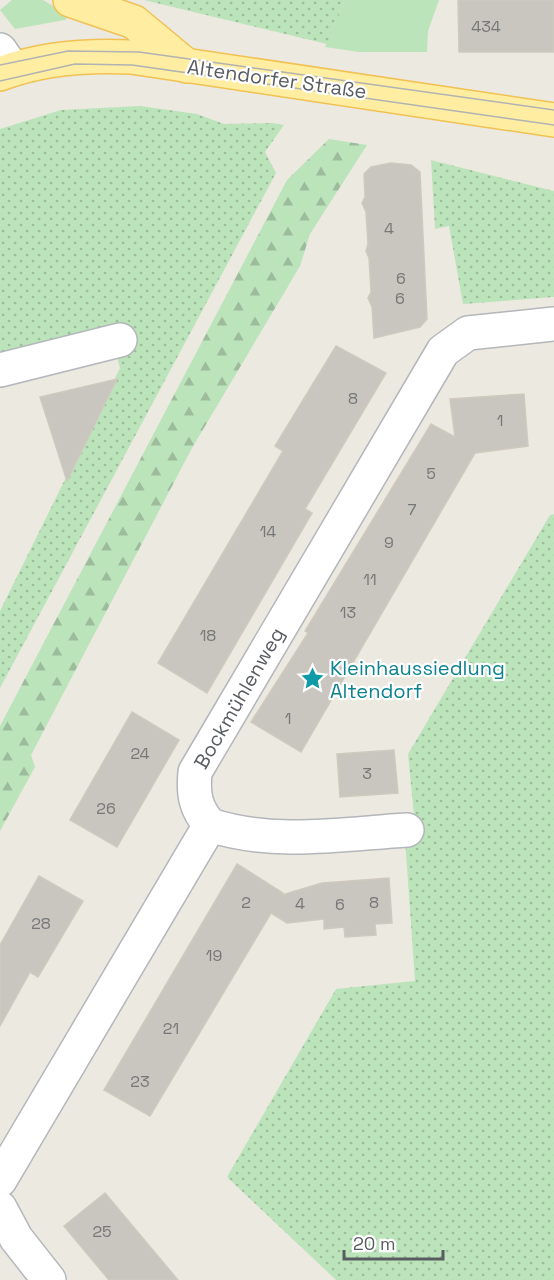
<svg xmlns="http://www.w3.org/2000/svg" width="554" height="1280" viewBox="0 0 554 1280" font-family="'Space Grotesk',sans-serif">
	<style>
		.grass { fill: #bce4bb }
		.forest { fill: url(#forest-firs) }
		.park { fill: url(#park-dots) }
		.building { fill: #c9c5bf; stroke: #d0cabe; stroke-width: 1.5 }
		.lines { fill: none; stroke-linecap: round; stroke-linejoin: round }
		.minor-casing { stroke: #b3b6bb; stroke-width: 36 }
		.primary-casing { stroke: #f1c153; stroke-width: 36 }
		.minor { stroke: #fff; stroke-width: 33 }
		.primary { stroke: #ffeea2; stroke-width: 33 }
		.tram { stroke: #b1b2b2; stroke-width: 1.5 }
		.labels { text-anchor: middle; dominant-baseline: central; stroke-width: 4.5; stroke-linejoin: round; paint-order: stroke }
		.number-label { font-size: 16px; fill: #757778 }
		.street-label { font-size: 20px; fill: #595d61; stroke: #fff }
		.culture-label { font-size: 20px; fill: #0d838f; stroke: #fff; text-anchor: start }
	</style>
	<defs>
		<pattern id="forest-firs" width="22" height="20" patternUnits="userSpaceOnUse" patternTransform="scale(1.5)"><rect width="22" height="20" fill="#bce4bb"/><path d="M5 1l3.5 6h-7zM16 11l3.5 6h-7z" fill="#9cbc9b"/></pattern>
		<pattern id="park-dots" width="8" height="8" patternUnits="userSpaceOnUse" patternTransform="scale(1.5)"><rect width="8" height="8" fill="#bce4bb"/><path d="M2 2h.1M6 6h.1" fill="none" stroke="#9cbc9b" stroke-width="1.8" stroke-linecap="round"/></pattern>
	</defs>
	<rect width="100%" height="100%" fill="#ece9e0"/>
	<!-- grass -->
	<g class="grass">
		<path d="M12 0H43L69 16 65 20 15 29 0 10Z"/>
		<path d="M345 0H439L428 31 427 52H359L325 47Z"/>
	</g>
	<!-- forest -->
	<path class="forest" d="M329 139 367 145 310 234 300 266 192 448 31 755 35 767 0 831V726L287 180Z"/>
	<!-- park -->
	<g class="park">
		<path d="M144 0H345L327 44Z"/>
		<path d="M140 106 197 114 224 124 272 123 284 125 265 152 276 173 0 688V611L120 368 109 326 0 355V129L61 110Z"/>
		<path d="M431 160 554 191V297L463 304 449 226 435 229Z"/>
		<path d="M554 514V1280H336L227 1177 336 989 415 981 405 839 414 815 408 754 550 515Z"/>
	</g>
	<!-- building -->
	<g class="building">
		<path d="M458 0H554V52H459Z"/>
		<path d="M391 163 411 165 420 172 427 319 420 327 374 338 372 307 368 298 371 292 369 258 366 251 368 244 366 212 362 203 365 197 364 174 371 167Z"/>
		<path d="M336 346 386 373 305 509 312 513 207 693 158 663 283 451 275 446Z"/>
		<path d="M117 379 67 481 40 397Z"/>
		<path d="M524 394 528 446 475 453 301 752 251 722 308 633 305 631 431 424 455 437 450 399Z"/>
		<path d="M132 712 179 740 117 847 70 820Z"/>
		<path d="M394 750 398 793 340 797 337 754Z"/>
		<path d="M237 864 283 893 282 895 322 883 389 878 392 923 375 924 376 935 345 937 344 927 324 929V919L287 923 271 913 150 1116 104 1090Z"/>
		<path d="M39 876 83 901 38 977 30 972 0 1026V945Z"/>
		<path d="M105 1193 141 1236 178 1280H109L64 1226Z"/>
	</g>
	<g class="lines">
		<defs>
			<g id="minor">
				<path d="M0 50 13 69"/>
				<path d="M0 370 120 340"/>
				<path d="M210 825C274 846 342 834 407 830"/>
				<path d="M0 1180 210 825C195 808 193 794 195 772L443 351 468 333 554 324"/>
				<path d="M0 1208 16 1238 49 1280"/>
			</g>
			<g id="primary">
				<path d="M70 0 134 22 187 66"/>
				<path d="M0 74C41 58 87 55 131 57L554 120"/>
			</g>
		</defs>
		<!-- minor casing -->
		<use href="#minor" class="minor-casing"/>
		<!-- primary casing -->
		<use href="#primary" class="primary-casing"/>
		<!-- minor -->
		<use href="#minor" class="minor"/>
		<!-- primary -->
		<use href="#primary" class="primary"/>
		<!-- tram -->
		<g class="tram">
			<path d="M0 65 68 51 139 52 554 110"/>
			<path d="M0 81 75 64 132 65 554 125"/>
		</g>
	</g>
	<!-- icons -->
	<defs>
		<symbol id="sight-bare" viewBox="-9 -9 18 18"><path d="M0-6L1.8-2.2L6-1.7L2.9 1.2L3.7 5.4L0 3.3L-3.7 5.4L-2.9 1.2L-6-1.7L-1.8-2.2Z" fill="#0f9aa8" stroke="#fff" stroke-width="2.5" paint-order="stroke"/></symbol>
	</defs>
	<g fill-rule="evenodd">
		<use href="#sight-bare" x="296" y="662" width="33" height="33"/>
	</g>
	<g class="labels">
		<!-- number labels -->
		<g class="number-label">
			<text x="486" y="26">434</text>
			<text x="389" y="228">4</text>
			<text x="401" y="278">6</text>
			<text x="400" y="298">6</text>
			<text x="353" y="398">8</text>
			<text x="500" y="420">1</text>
			<text x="431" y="473">5</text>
			<text x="412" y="509">7</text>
			<text x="268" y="531">14</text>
			<text x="389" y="542">9</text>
			<text x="370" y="579">11</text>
			<text x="348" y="612">13</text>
			<text x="208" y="635">18</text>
			<text x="288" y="718">1</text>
			<text x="140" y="753">24</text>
			<text x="367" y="773">3</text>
			<text x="106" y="808">26</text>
			<text x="246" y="902">2</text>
			<text x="374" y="902">8</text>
			<text x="300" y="903">4</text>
			<text x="340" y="904">6</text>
			<text x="41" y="923">28</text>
			<text x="214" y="955">19</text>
			<text x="171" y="1028">21</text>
			<text x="140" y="1081">23</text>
			<text x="102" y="1231">25</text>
		</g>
		<!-- street labels -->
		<g class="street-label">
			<text transform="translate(277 79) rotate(8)">Altendorfer Straße</text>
			<text transform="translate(239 698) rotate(-60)">Bockmühlenweg</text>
		</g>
		<!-- culture labels -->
		<g class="culture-label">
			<text x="330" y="668">Kleinhaussiedlung<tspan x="330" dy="23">Altendorf</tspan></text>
		</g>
	</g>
	<!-- scale -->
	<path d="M344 1250v9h99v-9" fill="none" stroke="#595d61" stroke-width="3"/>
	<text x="353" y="1250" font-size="18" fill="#595d61" stroke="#ffffff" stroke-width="4.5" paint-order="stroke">20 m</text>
</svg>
